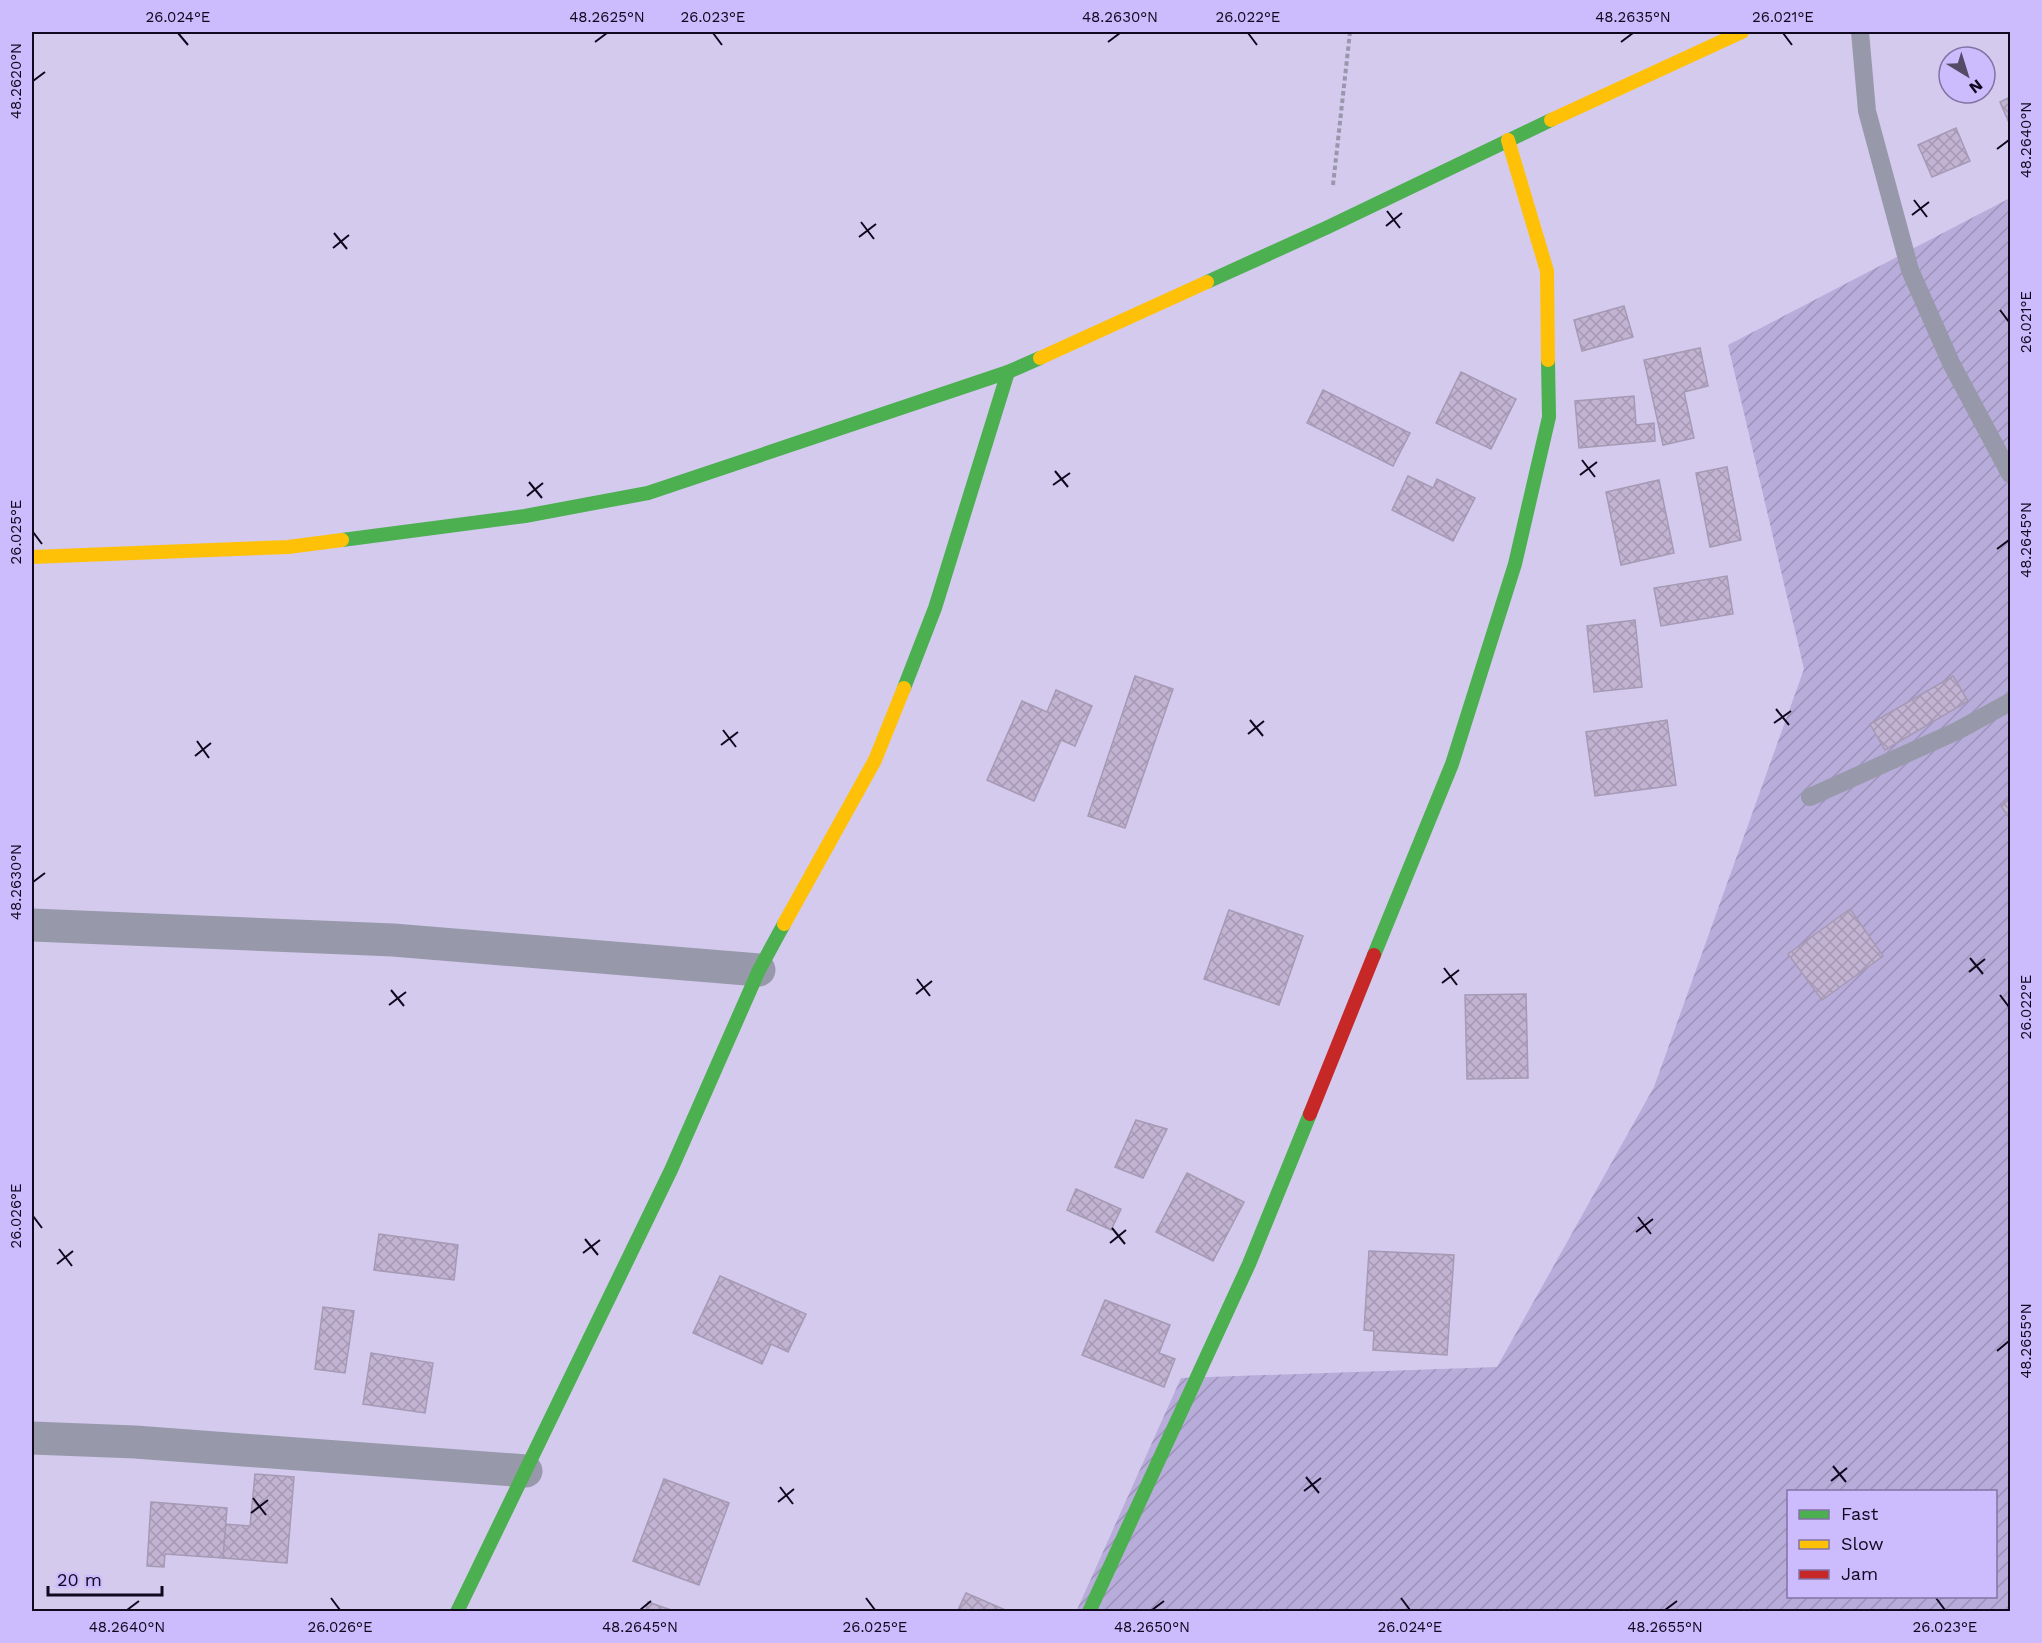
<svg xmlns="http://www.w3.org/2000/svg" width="2042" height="1643" viewBox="0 0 2042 1643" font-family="'Work Sans',sans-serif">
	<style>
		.garden { fill: url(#garden-furrows); fill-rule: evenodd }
		.building { fill: url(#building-cross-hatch); stroke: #a59ab4; stroke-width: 1.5 }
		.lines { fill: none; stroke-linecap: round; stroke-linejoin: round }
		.path { stroke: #9897ab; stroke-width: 4; stroke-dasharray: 4.5 3; stroke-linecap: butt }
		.lane { stroke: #9799aa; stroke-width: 18 }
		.street { stroke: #9799aa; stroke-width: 33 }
		.fast { stroke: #4caf50; stroke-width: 14 }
		.slow { stroke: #ffc107; stroke-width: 14 }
		.jam { stroke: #c62828; stroke-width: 14 }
		.ticks { fill: none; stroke: #10081e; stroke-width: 2 }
		.neatline { fill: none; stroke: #10081e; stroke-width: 2 }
		.ticks-label { font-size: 15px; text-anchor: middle; fill: #10081e }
	</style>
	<defs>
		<pattern id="garden-furrows" width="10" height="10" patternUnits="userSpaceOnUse" patternTransform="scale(1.5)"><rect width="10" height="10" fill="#b8acda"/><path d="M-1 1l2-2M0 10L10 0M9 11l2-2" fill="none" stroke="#9d92bb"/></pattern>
		<pattern id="building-cross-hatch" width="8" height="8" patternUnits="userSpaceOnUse" patternTransform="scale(1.5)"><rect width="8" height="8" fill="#c2b3d2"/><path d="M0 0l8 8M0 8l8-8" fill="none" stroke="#a698b4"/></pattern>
	</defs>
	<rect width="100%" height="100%" fill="#d3caee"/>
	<!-- garden -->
	<path class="garden" d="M2010 198V1611L1076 1612 1181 1378 1497 1367 1654 1087 1804 669 1728 345ZM1788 1492H1996V1596H1788Z"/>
	<!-- building -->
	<g class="building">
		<path d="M2010 97V125L2000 102Z"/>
		<path d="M1956 128 1970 161 1932 177 1918 145Z"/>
		<path d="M1624 306 1633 337 1582 351 1574 320Z"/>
		<path d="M1700 348 1708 386 1684 392 1694 438 1663 445 1644 360Z"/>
		<path d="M1461 372 1516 399 1491 449 1436 423Z"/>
		<path d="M1323 390 1410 433 1393 466 1307 423Z"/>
		<path d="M1634 396 1636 425 1654 423 1655 441 1579 448 1575 401Z"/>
		<path d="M1727 467 1741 540 1710 547 1696 473Z"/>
		<path d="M1408 476 1433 488 1437 479 1475 498 1453 541 1392 510Z"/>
		<path d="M1659 480 1674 553 1621 565 1606 492Z"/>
		<path d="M1727 576 1733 614 1661 626 1654 588Z"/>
		<path d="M1635 620 1642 687 1594 692 1587 626Z"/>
		<path d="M1135 676 1173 689 1125 828 1088 816Z"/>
		<path d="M1953 676 1968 701 1885 750 1870 724Z"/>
		<path d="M1056 690 1092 706 1075 746 1061 740 1034 801 987 780 1022 701 1047 712Z"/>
		<path d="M1667 720 1676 785 1595 796 1586 732Z"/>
		<path d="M2010 798V819L2001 806Z"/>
		<path d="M1850 909 1883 956 1822 1000 1788 954Z"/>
		<path d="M1229 910 1303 936 1279 1005 1204 979Z"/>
		<path d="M1526 994 1528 1078 1467 1079 1465 995Z"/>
		<path d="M1136 1120 1167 1129 1143 1178 1115 1167Z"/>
		<path d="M1187 1173 1244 1202 1213 1261 1156 1232Z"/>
		<path d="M1076 1189 1121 1209 1111 1230 1067 1210Z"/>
		<path d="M379 1234 458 1245 454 1280 374 1270Z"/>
		<path d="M1369 1251 1454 1255 1447 1355 1373 1350 1374 1331 1364 1330Z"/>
		<path d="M720 1276 806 1314 788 1352 771 1344 762 1364 693 1333Z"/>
		<path d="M1105 1300 1170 1325 1159 1353 1175 1359 1164 1387 1082 1355Z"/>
		<path d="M323 1307 354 1311 345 1373 315 1369Z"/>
		<path d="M371 1353 433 1363 425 1413 363 1404Z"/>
		<path d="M255 1474 294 1477 287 1563 223 1558 225 1524 250 1526Z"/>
		<path d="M664 1479 729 1503 699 1585 633 1561Z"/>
		<path d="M151 1502 227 1508 223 1558 165 1554 164 1567 147 1566Z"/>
		<path d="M966 1593 1010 1612H957Z"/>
		<path d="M648 1602 677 1612H645Z"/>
	</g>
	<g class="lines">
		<!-- path -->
		<path class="path" d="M1333 185 1350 32"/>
		<!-- lane -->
		<g class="lane">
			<path d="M1860 32 1867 111 1910 270 1951 363 2010 474"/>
			<path d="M1810 797 1957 731 2010 702"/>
		</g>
		<!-- street -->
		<g class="street">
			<path d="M32 925 393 940 759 970"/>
			<path d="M32 1438 135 1442 526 1471"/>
		</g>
		<!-- fast -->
		<g class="fast">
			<path d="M1207 282 1328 227 1551 120"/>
			<path d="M342 540 525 516 648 493 1008 372 1040 358"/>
			<path d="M904 688 935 608 1008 372"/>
			<path d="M1374 955 1452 764 1515 564 1549 417 1548 360"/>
			<path d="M457 1612 671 1170 759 970 784 924"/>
			<path d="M1089 1612 1249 1264 1310 1114"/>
		</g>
		<!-- slow -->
		<g class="slow">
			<path d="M1551 120 1742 32"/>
			<path d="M1508 140 1547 271 1548 360"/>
			<path d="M1040 358 1207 282"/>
			<path d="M32 557 288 547 342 540"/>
			<path d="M784 924 875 760 904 688"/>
		</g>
		<!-- jam -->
		<path class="jam" d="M1310 1114 1374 955"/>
	</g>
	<!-- ticks -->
	<path class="ticks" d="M178 33 188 45M713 33 722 45M1248 33 1257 45M1783 33 1792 45M595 42 607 33M1108 42 1120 33M1621 42 1633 33M33 81 45 72M1997 149 2009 140M1914 200 1927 217M1387 211 1400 228M1912 215 1929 202M861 222 874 239M1386 226 1402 213M334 233 347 249M859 237 876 224M333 248 349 235M2000 310 2009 322M1582 460 1595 477M1055 471 1068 487M1580 475 1597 462M529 482 542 498M1053 485 1070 473M527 496 543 483M33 532 42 544M1997 549 2009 540M1776 709 1789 725M1250 720 1263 736M1774 723 1791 711M723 730 736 747M1248 734 1264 721M197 741 209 758M721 745 738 732M195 756 211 743M33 882 45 873M1970 958 1983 974M1444 968 1457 985M1969 972 1985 959M917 979 930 996M1442 983 1459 970M391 990 404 1006M916 994 932 981M2000 995 2009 1007M389 1005 406 992M33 1216 42 1228M1638 1217 1651 1234M1112 1228 1125 1244M1636 1232 1653 1219M585 1239 598 1255M1110 1243 1126 1230M59 1249 72 1266M583 1253 600 1240M57 1264 73 1251M1997 1351 2009 1341M1833 1466 1846 1482M1306 1477 1319 1493M1831 1481 1847 1468M780 1487 793 1504M1304 1491 1321 1478M253 1498 266 1515M778 1502 794 1489M251 1513 268 1500M331 1598 340 1610M866 1598 875 1610M1401 1598 1410 1610M1936 1598 1945 1610M127 1610 139 1601M640 1610 651 1601M1152 1610 1164 1601M1665 1610 1677 1601"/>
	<!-- border -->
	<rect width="2042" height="1643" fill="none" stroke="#ccbbfd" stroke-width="66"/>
	<!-- legend -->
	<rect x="1787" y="1490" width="210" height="108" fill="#ccbbfd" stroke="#8173a4" stroke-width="1.5"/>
	<rect x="1799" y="1510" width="30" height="9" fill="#4caf50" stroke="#8173a4" stroke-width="1.5"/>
	<text x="1841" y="1520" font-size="18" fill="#10081e">Fast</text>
	<rect x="1799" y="1540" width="30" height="9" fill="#ffc107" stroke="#8173a4" stroke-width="1.5"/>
	<text x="1841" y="1550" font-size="18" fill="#10081e">Slow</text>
	<rect x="1799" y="1570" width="30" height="9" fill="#c62828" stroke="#8173a4" stroke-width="1.5"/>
	<text x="1841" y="1580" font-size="18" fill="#10081e">Jam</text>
	<!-- north arrow -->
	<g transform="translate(1967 75) rotate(142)"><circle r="28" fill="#ccbbfd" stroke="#8173a4" stroke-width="1.5"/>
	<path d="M0-4.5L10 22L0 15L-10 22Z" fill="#544c67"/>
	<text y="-9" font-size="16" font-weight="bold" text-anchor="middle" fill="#10081e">N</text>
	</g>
	<!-- scale -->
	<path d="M48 1586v9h114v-9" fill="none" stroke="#10081e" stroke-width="3"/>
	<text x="57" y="1586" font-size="18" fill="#10081e" stroke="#ccbbfd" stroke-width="4.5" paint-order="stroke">20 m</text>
	<rect x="33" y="33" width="1976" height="1577" class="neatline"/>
	<g class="ticks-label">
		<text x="178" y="22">26.024°E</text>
		<text x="607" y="22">48.2625°N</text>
		<text x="713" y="22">26.023°E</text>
		<text x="1120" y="22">48.2630°N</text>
		<text x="1248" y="22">26.022°E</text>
		<text x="1633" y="22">48.2635°N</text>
		<text x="1783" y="22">26.021°E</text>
		<text transform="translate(16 81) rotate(-90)" y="5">48.2620°N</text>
		<text transform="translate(2026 140) rotate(-90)" y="5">48.2640°N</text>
		<text transform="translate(2026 322) rotate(-90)" y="5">26.021°E</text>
		<text transform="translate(16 532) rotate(-90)" y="5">26.025°E</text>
		<text transform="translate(2026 540) rotate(-90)" y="5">48.2645°N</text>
		<text transform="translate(16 882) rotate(-90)" y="5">48.2630°N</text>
		<text transform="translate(2026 1007) rotate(-90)" y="5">26.022°E</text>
		<text transform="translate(16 1216) rotate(-90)" y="5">26.026°E</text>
		<text transform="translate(2026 1341) rotate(-90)" y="5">48.2655°N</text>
		<text x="127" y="1632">48.2640°N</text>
		<text x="340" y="1632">26.026°E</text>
		<text x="640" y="1632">48.2645°N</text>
		<text x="875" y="1632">26.025°E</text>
		<text x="1152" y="1632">48.2650°N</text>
		<text x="1410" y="1632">26.024°E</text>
		<text x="1665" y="1632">48.2655°N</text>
		<text x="1945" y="1632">26.023°E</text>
	</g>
</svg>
